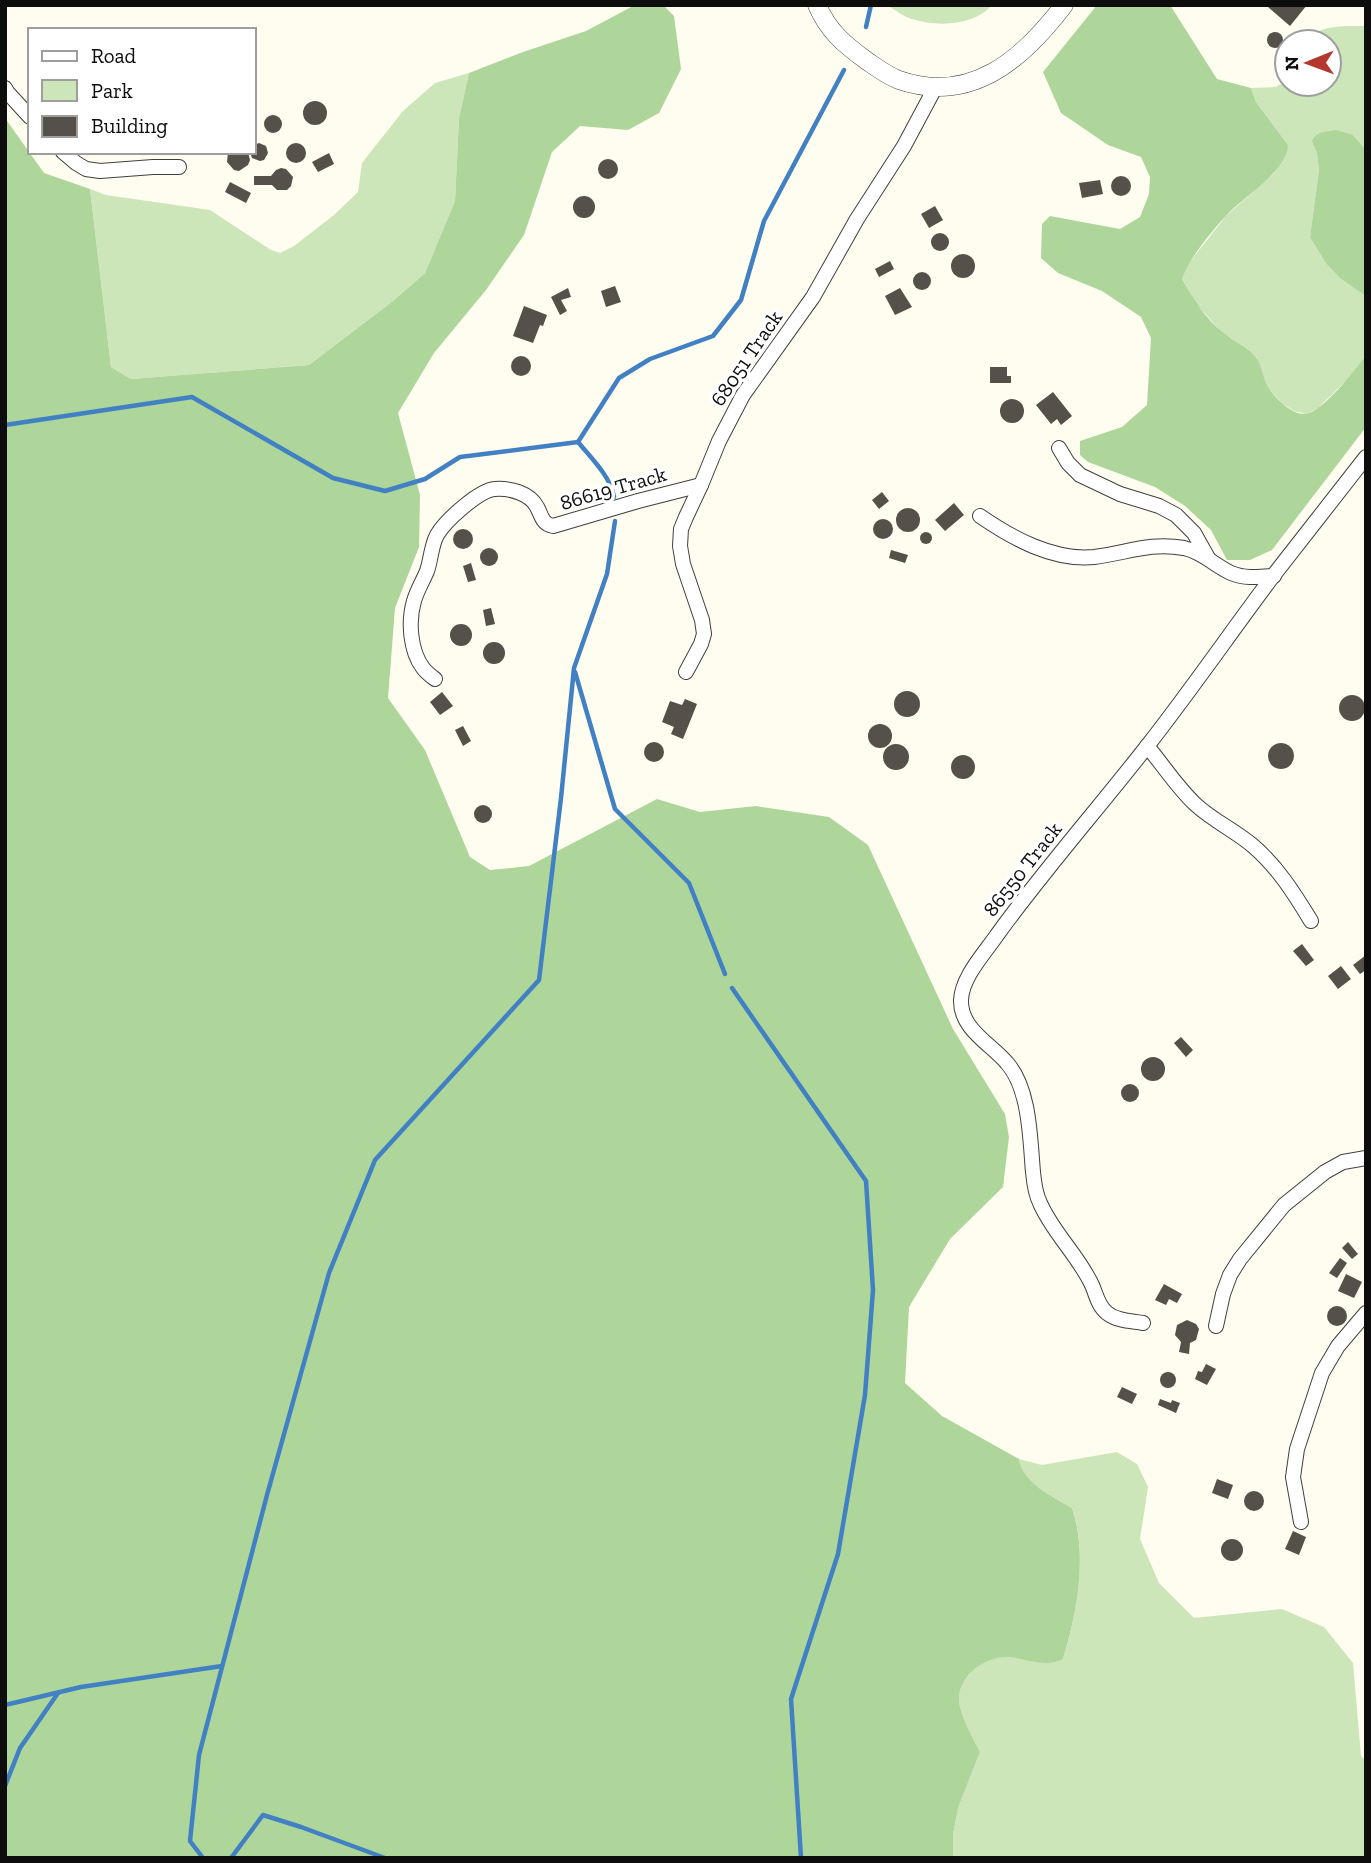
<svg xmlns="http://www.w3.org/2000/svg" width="1371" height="1863" viewBox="0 0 1371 1863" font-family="'Zilla Slab',serif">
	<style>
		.green { fill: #cce6ba }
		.forest { fill: #aed69b }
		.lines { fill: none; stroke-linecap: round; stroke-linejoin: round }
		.stream { stroke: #4280c4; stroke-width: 4.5 }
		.building { fill: #55504a }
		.minor-casing { stroke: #404040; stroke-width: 16 }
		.tertiary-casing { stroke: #404040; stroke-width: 19 }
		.minor { stroke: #fff; stroke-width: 14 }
		.tertiary { stroke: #fff; stroke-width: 18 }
		.labels { text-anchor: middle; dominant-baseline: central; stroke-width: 7; stroke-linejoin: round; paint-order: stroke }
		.street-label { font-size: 21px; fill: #0d0d0d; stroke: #fff }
	</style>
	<rect width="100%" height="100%" fill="#fefdef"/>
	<!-- green -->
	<g class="green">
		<path d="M887 5H992C974 26 938 27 912 19 904 17 895 10 887 5Z"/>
		<path d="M1366 26V150L1353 135 1312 142 1317 153 1319 170 1310 237 1366 296V355L1351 376 1317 409 1306 414 1294 411 1283 404 1270 390 1264 382 1257 358 1248 349 1222 333 1195 302 1182 279 1185 268 1226 216 1274 173 1288 145 1256 102 1251 88 1275 87 1287 81V84H1329V42H1305C1316 24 1347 26 1366 26Z"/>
		<path d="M469 73 459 118 455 201 425 273 393 301 309 365 131 379 111 367 90 189 106 195 210 210 271 250 280 253 294 246 334 215 358 192 362 163 403 111 435 83Z"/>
		<path d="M1117 1452 1137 1464 1148 1487 1140 1539 1159 1583 1194 1618 1282 1609 1324 1627 1353 1663 1361 1756 1366 1761V1858H953V1835L958 1808 980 1752C973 1738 964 1722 960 1707 953 1681 981 1658 1004 1657 1017 1656 1029 1661 1042 1662 1049 1663 1056 1660 1063 1659 1077 1614 1088 1553 1072 1508 1053 1497 1023 1483 1019 1459L1042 1465Z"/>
	</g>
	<!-- forest -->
	<g class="forest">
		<path d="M635 5H663L674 16 681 69 659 113 628 130 580 126 552 152 524 235 486 290 434 353 398 413 420 495 419 547 395 608 388 698 425 750 470 857 490 870 529 866 657 799 700 812 756 806 829 817 868 845 953 1029 1005 1114 1009 1137 1003 1187 950 1239 909 1307 905 1383 942 1416 1019 1459C1023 1483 1053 1497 1072 1508 1088 1555 1077 1613 1063 1659 1048 1668 1026 1659 1010 1657 984 1655 953 1679 960 1707 964 1722 973 1738 980 1752L958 1808 953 1835V1858H5V118L44 173 90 189 111 367 131 379 309 365 393 301 425 273 455 201 459 118 469 73 523 52 586 31Z"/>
		<path d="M1097 5H1170L1217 79 1251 88 1256 102 1288 145C1287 172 1241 198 1225 217 1211 232 1188 260 1182 279 1193 298 1206 320 1225 334 1234 342 1247 346 1255 356 1263 365 1262 380 1270 390 1278 400 1291 414 1305 414 1322 413 1356 369 1366 355V427L1272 550 1250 560H1227L1211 530 1185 506 1155 487 1088 462 1080 455V441L1122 427 1147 405 1151 338 1141 317 1102 291 1058 273 1041 258 1042 224 1050 216 1120 229 1140 217 1149 194 1150 177 1141 157 1108 145 1061 113 1043 72Z"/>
		<path d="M1336 130 1353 135 1366 150V296L1340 278 1326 263 1310 237 1319 170 1317 153 1312 142C1315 131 1326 132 1336 130Z"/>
	</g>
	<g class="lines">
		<!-- stream -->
		<g class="stream">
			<path d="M866 27 871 5"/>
			<path d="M5 425 192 397 333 478 385 491 425 479 460 457 578 442"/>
			<path d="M614 497C610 476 592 459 578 442L619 378 650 359 713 336 741 300 764 221 844 70"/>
			<path d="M575 672 615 809 689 883 725 974"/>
			<path d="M732 988 866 1181 873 1290 865 1395 838 1554 791 1699 801 1858"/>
			<path d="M5 1705 81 1687 222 1666"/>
			<path d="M5 1786 20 1748 58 1693"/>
			<path d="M203 1858 190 1841 199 1755 267 1495 329 1273 375 1160 539 980 561 798 574 668 607 574 615 521"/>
			<path d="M231 1858 263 1815 301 1827 385 1858"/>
		</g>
	</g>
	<!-- building -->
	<g class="building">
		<path d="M1270 5H1307L1290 26 1268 7Z"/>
		<circle cx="1275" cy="40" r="8"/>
		<circle cx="315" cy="113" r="12"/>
		<circle cx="273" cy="124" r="9"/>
		<path d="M259 143 266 146 268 153 264 160 260 161 252 158 250 152H254V145Z"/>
		<circle cx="296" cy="153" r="10"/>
		<path d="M228 152H248L250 160 248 165 239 171 234 170 227 162Z"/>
		<path d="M329 153 334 164 318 172 312 162Z"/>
		<circle cx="608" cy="169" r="10"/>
		<path d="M281 168 286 169 293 177 291 186 287 190H277L272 185H254V176H271L276 170Z"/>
		<circle cx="1121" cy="186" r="10"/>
		<path d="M1100 180 1103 194 1082 198 1079 183Z"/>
		<path d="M230 182 251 193 246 203 225 192Z"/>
		<circle cx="584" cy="207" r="11"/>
		<path d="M935 206 943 220 929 228 921 214Z"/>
		<circle cx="940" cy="242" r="9"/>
		<circle cx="963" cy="266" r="12"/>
		<path d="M890 261 894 269 879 277 875 269Z"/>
		<circle cx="922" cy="281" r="9"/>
		<path d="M615 286 621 302 606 307 601 291Z"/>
		<path d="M568 288 571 297 561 300 567 311 560 315 551 297Z"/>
		<path d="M900 288 912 307 895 315 885 296Z"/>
		<path d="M524 306 547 315 543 326 540 325 533 343 513 336Z"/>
		<circle cx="521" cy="366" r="10"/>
		<path d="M990 367H1007V376H1011V383H990Z"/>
		<path d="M1053 392 1072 416 1061 425 1057 419 1051 424 1036 405Z"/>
		<circle cx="1012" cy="411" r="12"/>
		<path d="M882 492 889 501 879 509 872 500Z"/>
		<path d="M954 503 964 515 945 531 935 520Z"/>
		<circle cx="908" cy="520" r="12"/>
		<circle cx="883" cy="529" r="10"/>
		<circle cx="463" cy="539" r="10"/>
		<circle cx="926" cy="538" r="6"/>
		<circle cx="489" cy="557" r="9"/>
		<path d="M891 550 908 555 905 563 889 558Z"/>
		<path d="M471 563 476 580 468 582 463 566Z"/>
		<path d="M491 608 495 624 486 626 483 610Z"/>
		<circle cx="461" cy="635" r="11"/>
		<circle cx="494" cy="653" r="11"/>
		<circle cx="907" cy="704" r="13"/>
		<path d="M442 692 453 706 440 715 430 702Z"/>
		<circle cx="1352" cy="708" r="13"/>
		<path d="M685 699 697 704 683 739 671 734 674 727 662 722 670 701 682 705Z"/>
		<circle cx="880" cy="736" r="12"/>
		<path d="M463 726 471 741 463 746 455 730Z"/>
		<circle cx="654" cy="752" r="10"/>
		<circle cx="1281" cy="756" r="13"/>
		<circle cx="896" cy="757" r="13"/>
		<circle cx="963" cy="767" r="12"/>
		<circle cx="483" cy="814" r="9"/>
		<path d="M1302 944 1314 960 1306 966 1293 951Z"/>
		<path d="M1366 955V970L1360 974 1353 965Z"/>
		<path d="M1341 966 1351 979 1338 989 1328 976Z"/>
		<path d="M1181 1037 1193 1050 1186 1057 1174 1043Z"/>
		<circle cx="1153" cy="1069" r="12"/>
		<circle cx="1130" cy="1093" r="9"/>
		<path d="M1348 1242 1358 1254 1352 1259 1342 1248Z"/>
		<path d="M1340 1258 1347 1263 1337 1278 1329 1273Z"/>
		<path d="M1346 1274 1362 1282 1354 1298 1338 1291Z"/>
		<path d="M1164 1284 1182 1294 1177 1303 1169 1299 1166 1305 1155 1300Z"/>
		<circle cx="1337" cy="1316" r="10"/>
		<path d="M1187 1320 1196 1324 1199 1329 1196 1340 1190 1343 1189 1354 1179 1352 1181 1342 1175 1335 1177 1325Z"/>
		<path d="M1206 1364 1216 1369 1207 1385 1195 1379 1198 1371 1202 1372Z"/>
		<circle cx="1168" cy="1380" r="8"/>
		<path d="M1122 1387 1137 1394 1132 1404 1117 1397Z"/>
		<path d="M1160 1399 1171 1403 1172 1400 1180 1403 1176 1413 1158 1405Z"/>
		<path d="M1217 1479 1233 1485 1228 1499 1212 1493Z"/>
		<circle cx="1254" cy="1501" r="10"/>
		<path d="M1293 1531 1306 1537 1299 1555 1285 1549Z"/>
		<circle cx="1232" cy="1550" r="11"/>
	</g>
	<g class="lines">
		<defs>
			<g id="minor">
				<path d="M5 88 8 93 30 117"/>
				<path d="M63 152 76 163 86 169 100 171 153 167H179"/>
				<path d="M1059 448 1068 463 1080 475 1120 494 1159 506 1176 515 1194 533 1208 558"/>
				<path d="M980 516C1012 538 1053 561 1094 557 1127 553 1149 542 1184 548 1203 552 1215 566 1231 573 1245 579 1260 577 1274 576"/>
				<path d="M686 672 701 644 704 634 702 620 683 564 680 546 681 529 686 517 701 485 719 441 743 395 813 297 857 219 904 146 935 88"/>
				<path d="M435 679C431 676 426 672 423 668 410 651 408 621 414 601 417 590 423 581 427 571 431 560 431 546 437 535 445 521 479 490 495 489 510 488 530 493 537 507 542 516 542 524 553 526L638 501 701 485"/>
				<path d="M1147 746C1163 765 1177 787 1195 804 1212 820 1234 830 1252 845 1277 866 1294 893 1311 921"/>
				<path d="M1143 1323C1131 1321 1117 1321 1107 1313 1098 1306 1096 1294 1092 1285 1078 1255 1053 1233 1040 1203 1035 1193 1034 1182 1033 1172 1030 1139 1030 1089 1007 1063 991 1044 960 1029 961 1000 962 977 984 954 997 935 1044 870 1098 809 1148 745 1191 690 1231 632 1273 576 1304 536 1335 497 1366 457"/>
				<path d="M1216 1326 1223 1294 1230 1275 1240 1259 1284 1205 1325 1172 1343 1162 1366 1158"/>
				<path d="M1301 1522 1293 1477 1297 1449 1322 1373 1338 1346 1366 1313"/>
			</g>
			<path id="tertiary" d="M817 5C828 31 845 45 867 61 876 67 888 76 899 80 971 105 1023 59 1064 5"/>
		</defs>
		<!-- minor casing -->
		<use href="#minor" class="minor-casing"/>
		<!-- tertiary casing -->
		<use href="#tertiary" class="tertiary-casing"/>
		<!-- minor -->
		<use href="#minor" class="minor"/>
		<!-- tertiary -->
		<use href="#tertiary" class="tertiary"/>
	</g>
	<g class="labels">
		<!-- street labels -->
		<g class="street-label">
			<text transform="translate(746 358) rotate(-56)">68051 Track</text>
			<text transform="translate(613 488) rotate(-16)">86619 Track</text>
			<text transform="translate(1022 869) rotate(-52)">86550 Track</text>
		</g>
	</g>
	<!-- border -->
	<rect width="1371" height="1863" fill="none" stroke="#0d0d0d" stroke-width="14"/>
	<!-- legend -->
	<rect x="28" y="28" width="228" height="126" fill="#ffffff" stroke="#9e9e9e" stroke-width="2"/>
	<rect x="42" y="51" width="35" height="10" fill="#ffffff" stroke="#9e9e9e" stroke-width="2"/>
	<text x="91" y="63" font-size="21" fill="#0d0d0d">Road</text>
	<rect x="42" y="80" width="35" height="21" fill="#cce6ba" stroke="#9e9e9e" stroke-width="2"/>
	<text x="91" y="98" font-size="21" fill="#0d0d0d">Park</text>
	<rect x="42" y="116" width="35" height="21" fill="#55504a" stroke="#9e9e9e" stroke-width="2"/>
	<text x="91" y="133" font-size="21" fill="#0d0d0d">Building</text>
	<!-- north arrow -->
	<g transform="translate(1308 63) rotate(269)"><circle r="33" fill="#ffffff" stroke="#9e9e9e" stroke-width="2"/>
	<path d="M0-5L12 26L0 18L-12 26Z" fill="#b4382e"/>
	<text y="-10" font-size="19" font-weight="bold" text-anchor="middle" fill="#0d0d0d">N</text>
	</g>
</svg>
